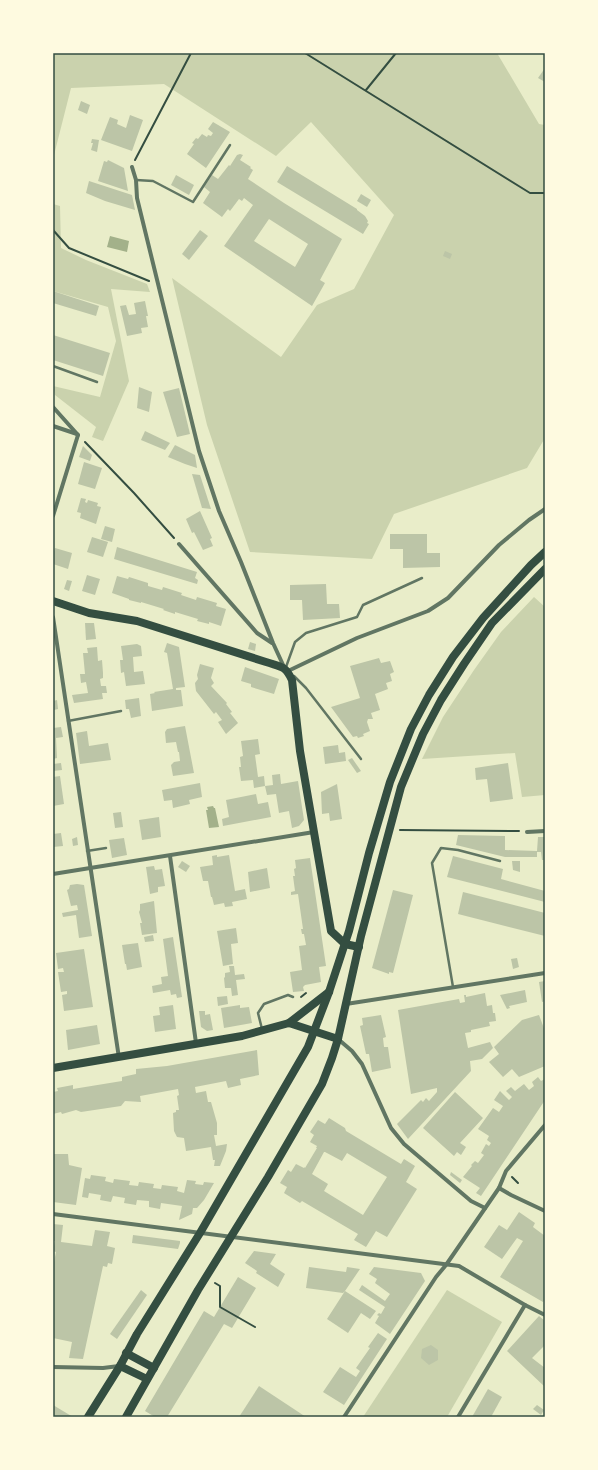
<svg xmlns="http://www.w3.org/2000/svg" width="598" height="1470" viewBox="0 0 598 1470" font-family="'PT Sans',sans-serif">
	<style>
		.green { fill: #cad2ad }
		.water { fill: #a3b18a }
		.building { fill: #bcc5a7; fill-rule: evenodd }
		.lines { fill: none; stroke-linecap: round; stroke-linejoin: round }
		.path { stroke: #344e41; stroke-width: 2 }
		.service { stroke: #617663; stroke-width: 2.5 }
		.minor { stroke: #617663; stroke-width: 4 }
		.secondary { stroke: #344e41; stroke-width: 8 }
		.primary { stroke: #344e41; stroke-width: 8 }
		.neatline { fill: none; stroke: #344e41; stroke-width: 1.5 }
	</style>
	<rect width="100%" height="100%" fill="#e9edc9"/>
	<!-- green -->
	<g class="green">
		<path d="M53 53H497L539 124 545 125V438L527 468 394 514 372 559 250 552 207 425 172 278 281 357 317 305 354 289 394 215 311 122 276 156 164 84 71 88 53 159Z"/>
		<path d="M53 204 60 206 61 248 86 260 147 284 150 292 111 289 129 381 103 441 92 437 96 427 55 395 53 386 100 397 116 341 108 307 53 291Z"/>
		<path d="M534 597 545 607V795L522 797 515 753 422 759 443 717 474 670 501 632Z"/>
		<path d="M447 1290 502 1322 447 1417H363Z"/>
	</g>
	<!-- water -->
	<g class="water">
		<path d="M110 236 129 241 127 252 107 247Z"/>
		<path d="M213 806 214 808H215L219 827 209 828 206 810H208L207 807Z"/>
	</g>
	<!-- building -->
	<g class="building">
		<path d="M545 68V82L538 78Z"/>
		<path d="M81 101 90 105 87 114 78 110Z"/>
		<path d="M130 115 143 120 132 151 101 140 110 117 118 120 117 124 126 128Z"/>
		<path d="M213 122 230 132 206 168 187 154 194 144 192 143 196 138 198 139 202 134 207 137 208 135 211 136 213 133 208 129Z"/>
		<path d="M92 139 99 140 97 152 91 150 93 143H91Z"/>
		<path d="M240 154 243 155 240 160 251 167 250 168 253 170 248 179 284 203 342 239 320 280 325 283 312 306 224 246 253 205 244 198 242 201 239 199 230 211 228 209 222 217 203 203 210 192 204 187 212 175 218 179 229 165 230 166 237 155ZM269 219 308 244 295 267 254 241Z"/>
		<path d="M108 160 124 168 128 191 98 181 104 161 107 162Z"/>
		<path d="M287 166 357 209V210L365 216 368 221 367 223 369 224 363 234 277 182Z"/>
		<path d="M176 175 194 185 189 195 171 185Z"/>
		<path d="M89 181 132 195 135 210 105 201 86 193Z"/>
		<path d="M361 194 371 200 367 207 357 201Z"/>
		<path d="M200 230 208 236 189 260 182 254Z"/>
		<path d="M445 251 452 254 450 259 443 256Z"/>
		<path d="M53 291 99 306 96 316 53 303Z"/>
		<path d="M145 301 148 316H146L148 327 141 328 142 333 127 336 120 306 126 305 129 315 136 314 134 303Z"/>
		<path d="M53 335 110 353 103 376 53 360Z"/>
		<path d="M139 387 152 392 149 412 137 408Z"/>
		<path d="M179 388 190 434 177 437 163 392Z"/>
		<path d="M145 431 170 443 165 450 141 440Z"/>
		<path d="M175 445 195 455 197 468 185 464 168 457Z"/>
		<path d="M83 446 92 455 90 461 79 457Z"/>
		<path d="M84 462 102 468 95 489 78 484Z"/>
		<path d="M192 474 200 475 211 509 202 508Z"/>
		<path d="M81 498 86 499 85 502 87 503 88 500 98 503 97 506 101 507 96 524 80 518 81 513 77 512Z"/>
		<path d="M200 511 212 538 210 539 213 546 203 550 194 532 192 533 186 519Z"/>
		<path d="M105 526 115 529 112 542 101 539Z"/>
		<path d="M390 534H427V553H440V567L403 568V549H390Z"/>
		<path d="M92 537 108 542 103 557 87 552Z"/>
		<path d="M117 547 197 572 195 578 198 580 197 584 114 559Z"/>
		<path d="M55 548 72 553 68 569 53 564V555Z"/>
		<path d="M87 575 100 579 95 595 82 591Z"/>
		<path d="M117 576 128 579 129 577 148 583V586L162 590 163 587 182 593 181 595 196 600 197 597 217 603 216 606 226 609 221 626 209 622V624L197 621 198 619 175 612V614L163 610 164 609 141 602V603L129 600V599L112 593Z"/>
		<path d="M67 580 72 581 69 591 64 589Z"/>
		<path d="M326 584 327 604H339L340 618 303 620 302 600H290V585Z"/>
		<path d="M85 623H94L96 639 86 640Z"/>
		<path d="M250 642 256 644 255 651 248 649Z"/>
		<path d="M167 643 179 647 185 687 176 688V690H181L183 706 152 711 150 694 155 693 154 692 173 689 167 653 164 652Z"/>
		<path d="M137 644 141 646 142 656 133 657 134 672 143 671 145 684 126 686 124 672 121 673 120 660H123L121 646Z"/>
		<path d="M97 647 98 661 102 660 103 673V678L100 679 101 686H106L107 693H102L103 699 74 703 72 695 88 693 86 682 81 683 80 674H85L83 653H88L87 648Z"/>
		<path d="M379 658 381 663 390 661 394 672 390 674 392 681 386 683 388 689 375 694 380 710 371 713 373 719H368L367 722 370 731 363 734 364 736 358 738 357 736 353 737 331 707 360 698 350 666Z"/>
		<path d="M200 664 214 668 211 678 214 683 211 686 227 703 226 704 232 712 230 713 238 723 226 734 218 722 222 720 216 712 214 714 196 691 195 683 198 679 197 675Z"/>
		<path d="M245 667 279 679 274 694 251 687V684L241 681Z"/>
		<path d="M139 698 141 716 131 718 129 709H126L125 700Z"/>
		<path d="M57 700 58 709 54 710 53 701Z"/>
		<path d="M185 726 194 773 173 776 171 765 174 762 180 761 179 752H178L176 742 166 743 165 732 167 729Z"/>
		<path d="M61 727 63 737 56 738 57 758 53 759V728Z"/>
		<path d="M87 731 89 746 108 743 111 760 80 764 76 733Z"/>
		<path d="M258 739 260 754 255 755 258 777 264 776 265 786 254 788 253 780 241 781 239 767H241L240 757 243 756 241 741Z"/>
		<path d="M338 745 339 753 345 752 346 761 325 764 323 747Z"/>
		<path d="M352 758 361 771 357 773 348 760Z"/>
		<path d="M61 763 62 770 53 771V764Z"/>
		<path d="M508 763 513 799 490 802 487 779 476 780 475 768Z"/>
		<path d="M280 774 281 784 298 781 304 820 299 826 292 828 289 811 279 813 276 794 267 795 265 786 273 785 272 775Z"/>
		<path d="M60 776 64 804 53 806V777Z"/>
		<path d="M200 783 202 797 189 800 190 804 173 808 172 800 164 801 162 790Z"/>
		<path d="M337 784 342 819 330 821 329 813 322 814 321 792Z"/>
		<path d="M256 794 258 804 268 802 271 817 223 826 222 819 229 817 226 800Z"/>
		<path d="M121 812 123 827 115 828 113 813Z"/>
		<path d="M159 817 161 837 142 840 139 820Z"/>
		<path d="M61 833 63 846 53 847V834Z"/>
		<path d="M458 835 505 836V850L537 851 538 837H545V860H542L541 852H537V857H505L456 845Z"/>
		<path d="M77 837 78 845 73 846 72 839Z"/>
		<path d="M124 838 127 855 112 858 109 840Z"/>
		<path d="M217 855V857L229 855 235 891 245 889 247 899 232 902 233 906 225 907 224 903 214 905 212 897H211L208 881H203L200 867 213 865 212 856Z"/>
		<path d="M453 856 503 869 501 879 545 891V902L447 877Z"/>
		<path d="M310 858 326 966 319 967 321 982 305 985 303 987 304 991 293 992 290 972 302 970 299 946 306 945 304 934H302L301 929H303L298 894 291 895V892L295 891 293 876H295L294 869 296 868 295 860Z"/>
		<path d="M182 861 190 866 186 872 178 867Z"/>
		<path d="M512 861H520V872L513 870Z"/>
		<path d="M154 866 155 870 162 869 165 886 158 887V892L150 894 146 867Z"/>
		<path d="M267 868 270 888 250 892 248 872Z"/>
		<path d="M77 884 84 885 92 936 79 938 76 915 63 917 62 913 78 910 77 905 71 906 67 890 69 889 70 885Z"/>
		<path d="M393 890 413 895 393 973 389 972V974L372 968Z"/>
		<path d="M463 892 545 913V936L458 914Z"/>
		<path d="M154 901 157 933 142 935 140 923H142L139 912 140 910V904Z"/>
		<path d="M236 928 238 943 231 944 233 964 223 966 217 931Z"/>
		<path d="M153 935 154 941 145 942 144 937Z"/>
		<path d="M173 937 182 997 177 998 176 994 171 995 170 990 153 993 152 986 162 984 161 977 168 976 163 939Z"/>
		<path d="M138 943 142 967 127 970 126 964H125L122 945Z"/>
		<path d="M84 949 93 1007 64 1011 62 995 67 994V991L61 992 58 972H64L63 968 58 969 56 953Z"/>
		<path d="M517 958 519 967 513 969 511 959Z"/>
		<path d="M229 966H234L235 975 244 974 245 979 236 980 238 995 232 996 231 988H225L224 978 225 977V973L230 972Z"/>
		<path d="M545 981V1001L542 1002 539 982Z"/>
		<path d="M525 990 527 1002 509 1006 510 1008 507 1009 500 995Z"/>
		<path d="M485 993 487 1006 492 1005 493 1013H495L496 1021 489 1022 490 1026 471 1030V1032L465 1033 468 1048 490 1042 493 1048 482 1059 470 1061 471 1071 408 1139 397 1124 421 1100 423 1102 426 1098 429 1101 437 1092V1088L411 1094 398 1010 459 999 460 1003 465 1002 464 995H466V997Z"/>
		<path d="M227 996 228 1004 218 1006 217 997Z"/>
		<path d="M173 1005 176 1029 155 1032 153 1016 160 1015 159 1007Z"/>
		<path d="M240 1005V1008L249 1007 252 1023 224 1028 221 1008Z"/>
		<path d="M199 1011H205V1015L210 1014 213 1030 207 1031 201 1027Z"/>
		<path d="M381 1015 386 1037 383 1038 384 1047H388L391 1068 372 1072 369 1054H366L360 1026 363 1025 362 1018Z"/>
		<path d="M539 1015 545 1031V1066L519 1077 512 1069 503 1077 489 1062 499 1054 494 1047 522 1020Z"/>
		<path d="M97 1025 100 1044 68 1050 66 1030Z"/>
		<path d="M257 1050 259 1075 240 1079 241 1085 228 1088 226 1081 195 1087 196 1093 206 1091 208 1102H211L217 1123V1135H214L216 1146 227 1144 226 1151 220 1166H214L215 1160H213L211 1147 186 1151 184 1138 177 1137 174 1131 173 1113 176 1112V1110H179L177 1096 179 1095 178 1089 140 1096 141 1102 125 1101 121 1106 81 1112 76 1110 62 1114 61 1112 53 1114V1092L58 1091 57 1088 73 1085V1089L122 1081V1077L136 1074V1069L167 1066Z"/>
		<path d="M538 1077 541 1081 545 1079V1100L481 1196 476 1193 480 1188 463 1177 472 1166 471 1165 475 1161 478 1163 484 1155 481 1153 486 1144 489 1146 491 1143 487 1140 489 1136 478 1129 493 1108 499 1112 503 1106 494 1100 500 1091 509 1100 512 1097 506 1091 511 1087 515 1091 524 1084 529 1090 534 1086 532 1082Z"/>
		<path d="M455 1092 483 1118 460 1143 466 1147 461 1155 457 1152 454 1156 423 1128Z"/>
		<path d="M329 1118 345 1128 346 1131 401 1164 404 1159 415 1166 406 1182 417 1189 387 1237 376 1231 366 1247 354 1240 358 1234 302 1201 300 1203 284 1193 287 1187 280 1183 288 1170 291 1172 296 1164 304 1168V1167L305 1168 317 1148H316L317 1146 310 1142 314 1135 310 1132 318 1120 325 1124ZM324 1152H325L342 1161 347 1153 387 1177 363 1215 324 1191 328 1184 312 1174Z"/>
		<path d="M53 1154H68L69 1165 82 1168 76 1205 53 1202Z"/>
		<path d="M451 1172 462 1180 460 1183 450 1175Z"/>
		<path d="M91 1175 106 1177 105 1181 113 1183 114 1179 130 1181 129 1185 138 1186 139 1182 154 1184 153 1188 161 1189 162 1185 178 1187 177 1191 184 1193 187 1180 196 1181 195 1184 203 1185 204 1182 214 1183 204 1200 197 1208H193L192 1214 179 1220 182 1206 161 1203 160 1209 149 1207V1201L137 1200 136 1205 124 1203 125 1198 113 1196 111 1202 100 1200 101 1195 89 1193 88 1198 82 1197 85 1178 90 1179Z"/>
		<path d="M519 1212 535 1223 533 1227 545 1236V1299L543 1302 500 1277 523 1241 517 1238 502 1259 484 1247 499 1225 507 1230Z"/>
		<path d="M53 1224 63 1225 61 1242 92 1246 95 1230 110 1232 107 1246 115 1248 112 1264 108 1263 107 1267 103 1266 83 1359 69 1358 72 1342 53 1338V1267L56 1252 53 1251 55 1241H53Z"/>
		<path d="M133 1235 180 1241V1243L178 1249 132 1243Z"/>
		<path d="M254 1251 276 1254 270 1264 285 1274 278 1287 256 1273 257 1271 245 1263Z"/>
		<path d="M309 1267 346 1272 347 1267 360 1269 345 1291 376 1311 370 1319 361 1313 348 1333 327 1319 345 1291 343 1293 306 1288Z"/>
		<path d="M374 1267 421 1273 425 1281 390 1334 375 1323 379 1316 377 1315 379 1313 381 1314 385 1307 359 1290 362 1285 385 1301 390 1294 375 1283 377 1279 369 1274Z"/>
		<path d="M238 1277 256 1288 232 1328 224 1324 167 1417H155L145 1411 204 1311 214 1317Z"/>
		<path d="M141 1290 147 1295 117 1339 110 1334Z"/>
		<path d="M539 1316 545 1321V1345L532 1358 545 1368V1387L507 1351Z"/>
		<path d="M378 1333 387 1339 344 1405 323 1392 340 1367 356 1377 360 1371 356 1368 370 1348 368 1347Z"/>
		<path d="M431 1345 438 1350V1360L429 1365 421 1358 422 1349Z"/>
		<path d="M259 1386 306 1417H239Z"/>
		<path d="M488 1389 502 1397 491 1417H472Z"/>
		<path d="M53 1405 73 1417H53Z"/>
		<path d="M537 1405 544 1410 541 1415 533 1409Z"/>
	</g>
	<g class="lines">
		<!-- path -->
		<g class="path">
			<path d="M305 53 530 193H545"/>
			<path d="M366 90 396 53"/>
			<path d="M135 160 191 53"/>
			<path d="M53 230 69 248 149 281"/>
			<path d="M85 442 134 493 174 538"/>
			<path d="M400 830 519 831"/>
			<path d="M301 997 306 993"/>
			<path d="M512 1177 518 1183"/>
			<path d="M215 1283 220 1286V1307L255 1327"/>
		</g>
		<!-- service -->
		<g class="service">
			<path d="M136 180 153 181 193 202 230 145"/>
			<path d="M53 366 97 382"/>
			<path d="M286 667 295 642 306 633 357 617 363 605 422 578"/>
			<path d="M294 676 306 688 361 759"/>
			<path d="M68 721 121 711"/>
			<path d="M87 851 106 848"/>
			<path d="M453 987 432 863 441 848 458 850 500 861"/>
			<path d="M262 1029 258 1013 264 1004 288 995 293 997"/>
		</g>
		<!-- minor -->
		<g class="minor">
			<path d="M132 167 136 180 137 198 199 451 219 511 241 562 273 643 284 667"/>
			<path d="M53 407 78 435"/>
			<path d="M53 426 77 434"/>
			<path d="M53 516 78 435"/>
			<path d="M179 544 257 633 272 643"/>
			<path d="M53 617 119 1058"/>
			<path d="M288 671 357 638 428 611 448 598 499 545 529 520 545 509"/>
			<path d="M527 832 545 831"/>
			<path d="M170 856 196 1043"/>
			<path d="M53 874 314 832"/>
			<path d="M346 1004 545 973"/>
			<path d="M338 1039 352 1051 362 1064 391 1128 404 1144 471 1201 485 1208"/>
			<path d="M499 1188 511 1195 545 1211"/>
			<path d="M53 1214 459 1266 525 1305 458 1417"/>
			<path d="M525 1305 545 1315"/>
			<path d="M53 1367 103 1368 119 1366"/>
			<path d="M344 1417 436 1277 446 1265 499 1188 506 1171 545 1125"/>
		</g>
		<!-- secondary -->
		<g class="secondary">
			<path d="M53 601 89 613 137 621 266 662C281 667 285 665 292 680L300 751 331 931 345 944 359 947"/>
			<path d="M289 1023 329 992"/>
			<path d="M53 1068 242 1036 289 1023 338 1039"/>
		</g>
		<!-- primary -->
		<g class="primary">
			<path d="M126 1353 154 1368"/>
			<path d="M120 1366 147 1379"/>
			<path d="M88 1417 120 1366 137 1334 200 1233 308 1047 329 992 349 931 369 853 390 782 411 729 429 695 453 657 483 618 531 565 545 552"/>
			<path d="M126 1417 198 1290 268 1177 322 1084 332 1058 338 1039 361 936 401 787 423 734 441 700 464 664 492 623 545 569"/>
		</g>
	</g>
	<!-- border -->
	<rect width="598" height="1470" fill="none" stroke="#fefae0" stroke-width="108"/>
	<rect x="54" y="54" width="490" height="1362" class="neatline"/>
</svg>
